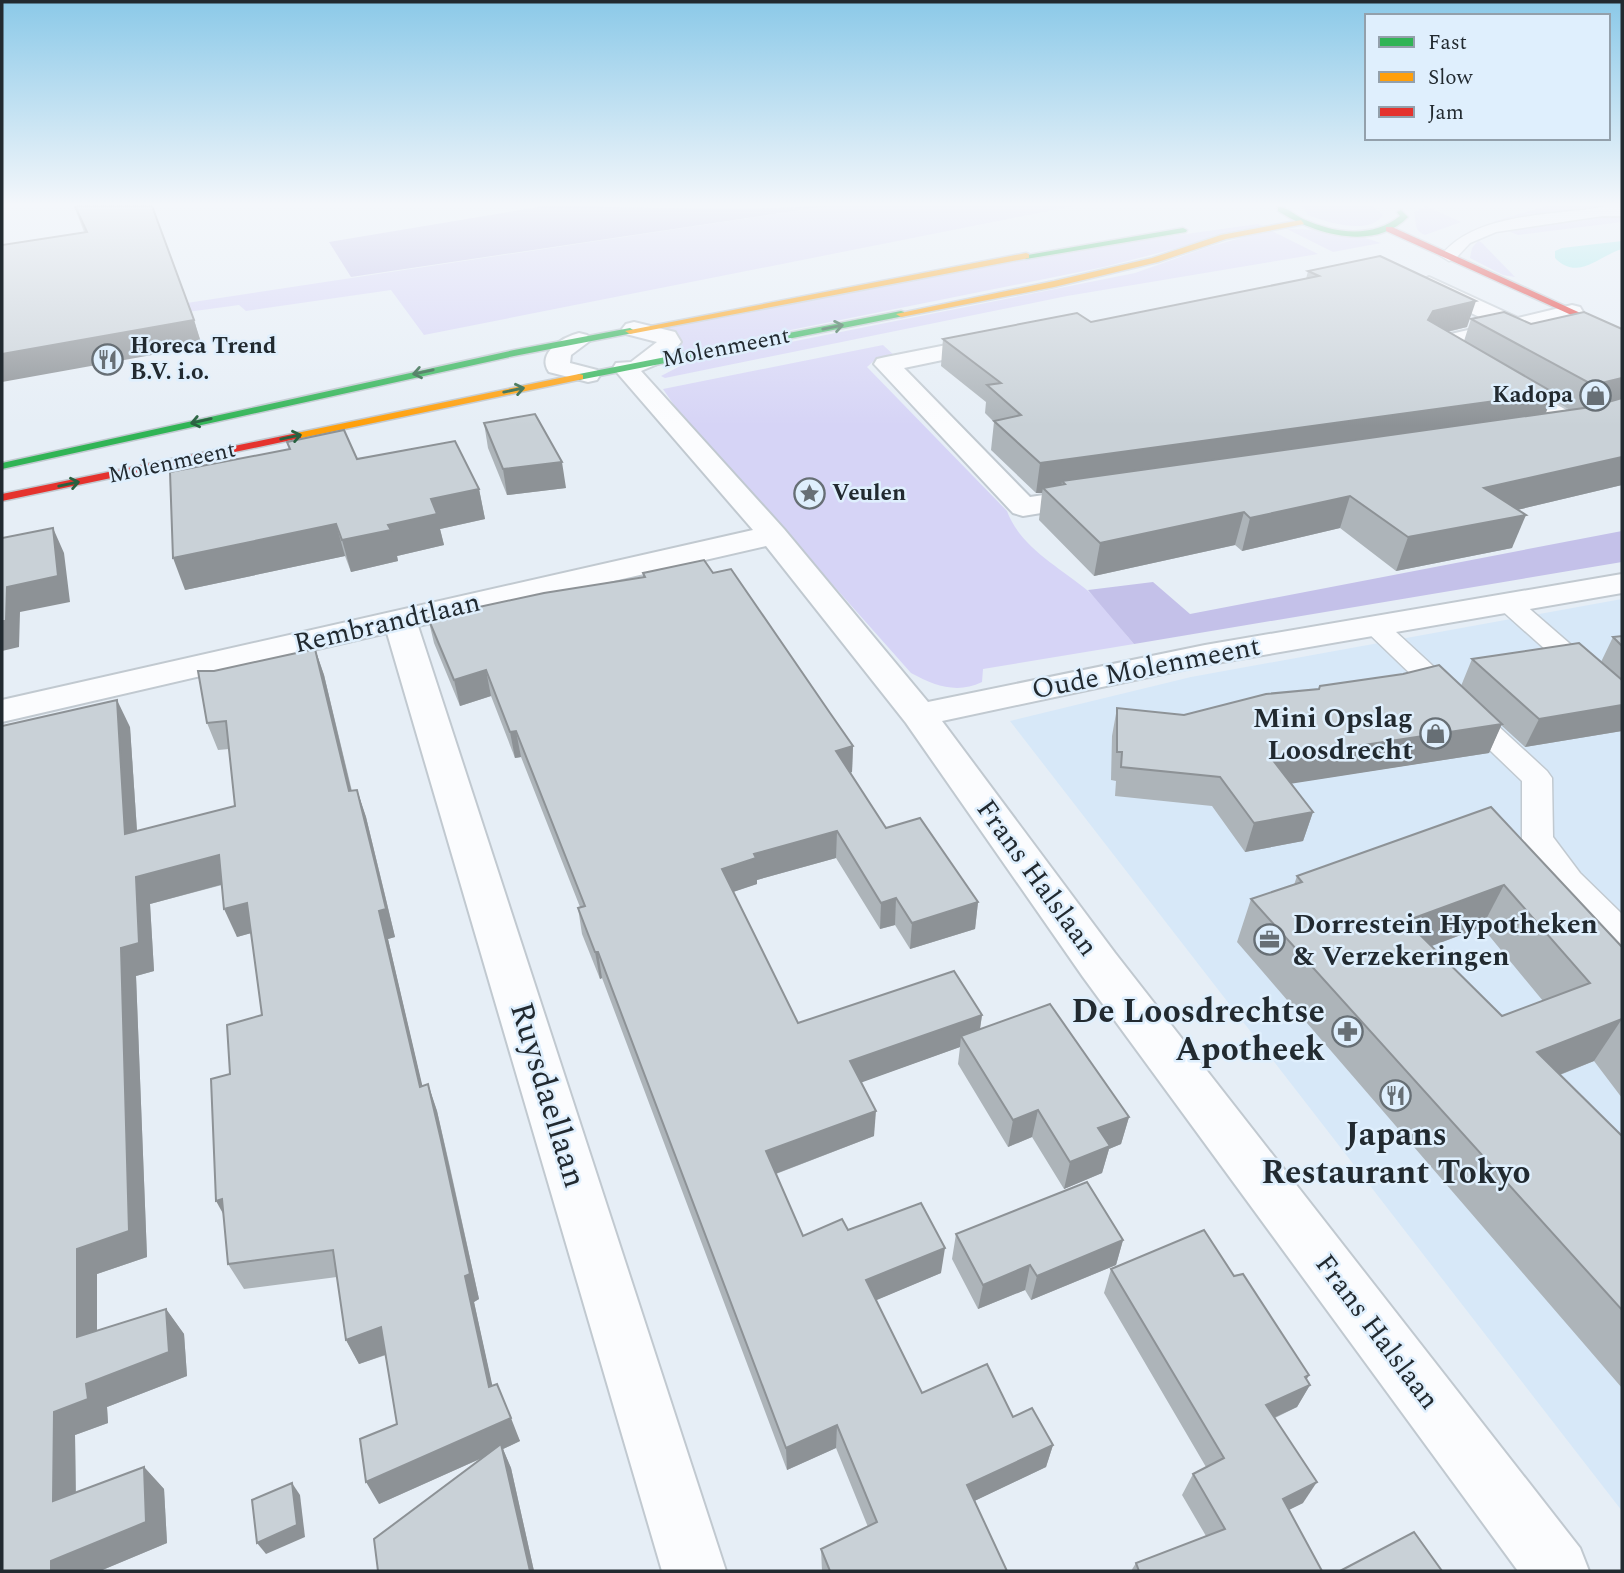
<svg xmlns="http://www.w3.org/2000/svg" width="1624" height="1573" viewBox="0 0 1624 1573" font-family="Spectral,serif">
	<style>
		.built { fill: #d7e8f8 }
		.green { fill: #d6d4f6 }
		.forest { fill: #c4c1e9 }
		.water { fill: #9fe8e9 }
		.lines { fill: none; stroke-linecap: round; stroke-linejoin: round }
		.lane-casing { stroke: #c1c9d0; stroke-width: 3 }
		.street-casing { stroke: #c1c9d0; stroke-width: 4 }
		.fast-casing { stroke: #c1c9d0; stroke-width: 3 }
		.slow-casing { stroke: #c1c9d0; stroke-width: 3 }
		.jam-casing { stroke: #c1c9d0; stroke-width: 3 }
		.lane { fill: #fbfcfe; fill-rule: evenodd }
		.street { fill: #fbfcfe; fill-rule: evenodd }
		.fast { fill: #30b455; fill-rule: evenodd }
		.slow { fill: #ff9f0a; fill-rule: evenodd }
		.jam { fill: #e5322d; fill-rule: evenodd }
		.wall { fill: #adb4b9; fill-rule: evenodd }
		.shaded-wall { fill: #8d9296 }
		.building { fill: #c9d1d7; stroke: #8d9296; stroke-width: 2; fill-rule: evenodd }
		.oneway { stroke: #28613f }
		.labels { text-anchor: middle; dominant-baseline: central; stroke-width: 5; stroke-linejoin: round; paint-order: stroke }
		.far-poi-label { font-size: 23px; font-weight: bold; fill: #222a30; stroke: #dfeffd; text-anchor: start }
		.far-street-label { font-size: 23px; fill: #222a30; stroke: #dfeffd }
		.street-label { font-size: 28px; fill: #222a30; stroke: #dfeffd }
		.poi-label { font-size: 28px; font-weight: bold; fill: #222a30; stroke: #dfeffd; text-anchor: end }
		.near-poi-label { font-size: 33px; font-weight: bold; fill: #222a30; stroke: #dfeffd; text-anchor: end }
		.near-street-label { font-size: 33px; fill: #222a30; stroke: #dfeffd }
	</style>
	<rect width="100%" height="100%" fill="#e6eef6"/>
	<!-- built -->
	<path class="built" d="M1622 599V1511L1010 721 1191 677Z"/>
	<!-- green -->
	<g class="green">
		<path d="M828 206H1074L424 335 391 290 246 311 239 305 150 317 147 309Z"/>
		<path d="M1302 206H1373L1383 215C1369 236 1326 222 1308 215Z"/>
		<path d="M1426 206 1461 222 1425 235C1413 230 1417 223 1414 212Z"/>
		<path d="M1547 206H1599L1492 222Z"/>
		<path d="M1622 215V222L1518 235 1506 230Z"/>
		<path d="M1258 224 1263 226 1104 267 681 352 680 343 659 328 1100 246Z"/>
		<path d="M1287 229C1319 229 1351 232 1381 243L1333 252Z"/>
		<path d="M1270 230 1318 254 1067 296 665 378 661 376 686 363 1135 273 1208 247Z"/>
		<path d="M1478 241 1481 242 1515 277 1503 275 1470 258 1472 248Z"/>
		<path d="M883 345 896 357 877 358 867 367 1007 511C1020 547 1059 567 1087 590 1105 605 1119 627 1134 644L983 669 982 682C957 694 935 686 911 673L676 408 663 389Z"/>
	</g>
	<!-- forest -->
	<g class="forest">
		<path d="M544 206 739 209 828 206 351 277 329 242Z"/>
		<path d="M1622 531V562L1134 644 1088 590 1153 582 1190 614Z"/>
	</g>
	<!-- water -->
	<path class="water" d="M1622 241V249C1600 255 1578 282 1555 258V251L1562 248Z"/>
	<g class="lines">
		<defs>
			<g id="lane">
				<path d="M1604 207 1612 212 1609 215 1496 232 1470 243 1455 259 1449 261 1441 256C1473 213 1554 215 1604 207Z"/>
				<path d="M1508 595 1517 598 1622 689V712L1612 709 1499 608 1495 603 1499 598Z"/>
				<path d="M1374 617 1383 620 1547 771 1552 778 1553 837 1580 873 1622 914V948L1610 944C1578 911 1546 879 1522 839V781L1365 630 1361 625 1365 620Z"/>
			</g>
			<g id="street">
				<path d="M1605 206H1622V216H1597L1594 212 1597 208Z"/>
				<path d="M1429 277 1518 318 1572 305 1580 307 1583 312 1580 317 1454 347 1586 421 1590 427 1586 433 1554 438 1545 436 1541 430 1551 423 1425 350 1421 345 1425 340 1494 324 1421 289 1418 284Z"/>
				<path d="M634 322 675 332 681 342 667 360 641 371 784 529 928 702 1205 645 1622 574V593L1205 665 942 721 1115 953 1580 1548 1589 1571H1518L1083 977 906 723 766 546 418 626 726 1571H662L387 633 2 722V700L753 530 613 368 616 363 631 362 657 342 626 334 622 329 626 324Z"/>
				<path d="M579 333 587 335 591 340 571 355 570 363 597 370 600 375 597 380 588 382 549 372C536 353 563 337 579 333Z"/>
				<path d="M992 336 1000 338 1004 343 1000 348 904 368 1030 497 1092 488 1102 491 1106 497 1102 503 1023 516 1013 513 874 364 877 359 886 357Z"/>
			</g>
			<g id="fast">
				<path d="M1278 207C1287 207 1295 215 1303 219 1334 233 1372 239 1400 216L1397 212 1401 210 1408 217C1374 252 1314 234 1278 211Z"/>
				<path d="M1183 228 1187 230 1186 232 1026 259 1022 256Z"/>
				<path d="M901 311 904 312V316L579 380 574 377 579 374Z"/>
				<path d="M630 328 635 331 633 333 514 356 2 469V463L514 350Z"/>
			</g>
			<g id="slow">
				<path d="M1301 220 1304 224 1226 239 1158 262 1054 287 901 317 896 314 1054 281 1152 258 1221 235Z"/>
				<path d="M1026 253 1029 254V258L630 334 625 331Z"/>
				<path d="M579 374 583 375V379L297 439 291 436 297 433Z"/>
			</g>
			<g id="jam">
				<path d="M1386 227H1392L1622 332V338L1386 231Z"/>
				<path d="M297 433 301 434V438L2 501V494Z"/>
			</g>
		</defs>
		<!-- lane casing -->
		<use href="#lane" class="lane-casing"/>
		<!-- street casing -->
		<use href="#street" class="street-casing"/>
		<!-- fast casing -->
		<use href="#fast" class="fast-casing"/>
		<!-- slow casing -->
		<use href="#slow" class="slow-casing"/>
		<!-- jam casing -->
		<use href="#jam" class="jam-casing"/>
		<!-- lane -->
		<use href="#lane" class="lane"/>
		<!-- street -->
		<use href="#street" class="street"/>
		<!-- fast -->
		<use href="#fast" class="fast"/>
		<!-- slow -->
		<use href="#slow" class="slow"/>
		<!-- jam -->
		<use href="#jam" class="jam"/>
	</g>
	<!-- wall -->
	<g class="wall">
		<path d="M74 206 194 320 202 346 84 232Z"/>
		<path d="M1308 271 1467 327 1448 332 1464 341 1471 319 1531 324 1584 312 1622 485 1517 510 1512 548 1396 571 1340 528 1242 551 1235 545 1094 576 1039 520 1042 493H1036L991 450 994 422 985 413 986 402 941 366 943 339 1091 322 1306 279ZM1551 399 1570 410 1546 413Z"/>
		<path d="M484 423 566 488 507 495 488 448Z"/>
		<path d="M357 459 479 489 485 519 440 529 444 545 397 556 398 561 351 572 345 556 185 590Z"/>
		<path d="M643 573H713L853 746 852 772 850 773 886 828 978 902 975 929 910 949 895 925 880 929 836 858 757 880V884L733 892 798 1023 982 1015 980 1030 1129 1117 1121 1144 1109 1149 1102 1173 1064 1189 1032 1137 1008 1147 958 1064 960 1047 861 1082 874 1136 776 1174 803 1236 848 1230 941 1273 876 1300 922 1393 1013 1417 1053 1445 1046 1467 974 1501 1007 1571H822L821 1549 868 1527 836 1448 787 1470 602 978 600 979 582 934 578 908 580 907 521 757 515 758 491 696 460 706 434 643 428 618 643 577Z"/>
		<path d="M1622 636V731L1525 747 1501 725 1489 753 1291 783 1313 812 1303 841 1245 852 1212 806 1115 796 1116 781 1111 780 1112 736 1117 708 1184 715 1461 686 1472 659 1601 662 1613 637Z"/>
		<path d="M315 649 324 675 352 791 357 790 366 817 385 895 395 937 388 939 422 1086 428 1084 437 1111 450 1167 479 1299 474 1302 492 1386 520 1441 503 1449 511 1468 534 1571H378L482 1458 379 1504 397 1424 386 1355 359 1364 346 1340 337 1277 244 1289 228 1264 230 1074 262 1015 251 933 237 937 222 885 150 904 154 971 136 976 147 1257 97 1274V1331L166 1309 184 1334 187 1376 107 1407 108 1423 75 1435 76 1492 144 1467 164 1489 167 1543 100 1571H2L130 727 137 831 235 806 229 749 218 750 207 723 214 671Z"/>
		<path d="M1491 807 1622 947V1098L1594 1061 1560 1075 1622 1136V1388L1237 942 1251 899 1294 885 1297 876ZM1482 927 1543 1001 1502 1016 1432 946Z"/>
		<path d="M956 1234 1123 1240 1116 1265 1031 1300 1025 1290 978 1309 952 1259Z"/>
		<path d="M1111 1269 1307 1380 1310 1385 1297 1407 1275 1418 1303 1503 1289 1510 1322 1571H1131L1136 1563 1206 1536 1182 1495 1193 1474 1206 1467 1104 1293Z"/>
	</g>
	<!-- shaded-wall -->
	<g class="shaded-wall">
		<path d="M1476 301 1467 327 1424 337 1428 320 1433 311Z"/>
		<path d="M194 320 202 346 2 382V354Z"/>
		<path d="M1622 378V405L1580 415 1593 385Z"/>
		<path d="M1554 393 1542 421 1065 484 1062 481 1061 490 1043 488 1042 493H1036L1040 463Z"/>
		<path d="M1622 457V485L1471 521 1484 488Z"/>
		<path d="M562 462 566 488 507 495 503 469Z"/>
		<path d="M479 489 485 519 440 529 444 545 397 556 398 561 351 572 342 540 388 525 431 499Z"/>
		<path d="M1350 496 1340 528 1242 551 1250 518Z"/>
		<path d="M1244 512 1235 545 1094 576 1100 543Z"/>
		<path d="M1526 515 1512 548 1396 571 1408 537Z"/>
		<path d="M336 524 345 556 185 590 173 558Z"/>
		<path d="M53 528 64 553 70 602 20 612 19 647 2 651V621L7 587Z"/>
		<path d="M315 649 324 675 358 819 349 791Z"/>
		<path d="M486 670 491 696 460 706 454 680Z"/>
		<path d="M117 700 130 727 139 861 125 834Z"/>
		<path d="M1622 705V731L1525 747 1539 719Z"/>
		<path d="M1502 724 1489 753 1263 788 1272 759Z"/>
		<path d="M516 731 521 757 515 758 510 732Z"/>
		<path d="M853 746 852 772 836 777V751Z"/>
		<path d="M357 790 366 817 395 937 388 939 429 1114 420 1087 379 911Z"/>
		<path d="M1313 812 1303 841 1245 852 1254 823Z"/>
		<path d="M837 831 836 858 757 880V884L724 895 722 869 754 854Z"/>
		<path d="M219 855 231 882 150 904 154 971 136 976 147 1257 97 1274V1362L77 1337V1249L121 948 136 877Z"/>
		<path d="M1504 885 1482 927 1386 963 1406 921Z"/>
		<path d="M896 898 895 925 880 929 881 903Z"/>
		<path d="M978 902 975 929 910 949 912 923Z"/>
		<path d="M247 903 259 931 237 937 224 909Z"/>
		<path d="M595 952H598L602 978 600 979Z"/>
		<path d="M982 1015 978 1041 961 1036 960 1047 849 1087 850 1061Z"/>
		<path d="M1622 1019 1594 1061 1511 1094 1537 1052Z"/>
		<path d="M428 1084 437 1111 479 1299 474 1302 498 1411 489 1387 465 1276Z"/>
		<path d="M1038 1110 1032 1137 1008 1147 1013 1120Z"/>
		<path d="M876 1111 874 1136 767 1177 766 1151Z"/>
		<path d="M1129 1117 1121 1144 1109 1149 1102 1173 1064 1189 1070 1162 1098 1128Z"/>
		<path d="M222 1199 231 1228 216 1201Z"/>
		<path d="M1123 1240 1116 1265 1031 1300 1037 1276Z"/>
		<path d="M945 1248 941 1273 865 1305 866 1280Z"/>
		<path d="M1030 1265 1025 1290 978 1309 983 1285Z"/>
		<path d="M166 1309 184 1334 187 1376 107 1407 108 1423 75 1435 76 1523 53 1501 54 1412 86 1384Z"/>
		<path d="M381 1327 393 1352 359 1364 346 1340Z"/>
		<path d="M1309 1375 1301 1390 1310 1385 1297 1407 1254 1427 1266 1405 1305 1377Z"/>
		<path d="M511 1418 520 1441 503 1449 511 1468 534 1571H530L502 1449 379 1504 366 1482Z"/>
		<path d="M837 1425 836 1448 787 1470 786 1448Z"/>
		<path d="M1053 1445 1046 1467 962 1507 967 1485Z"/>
		<path d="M144 1467 164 1489 167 1543 100 1571H51V1561Z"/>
		<path d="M1317 1482 1303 1503 1270 1519 1283 1499Z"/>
		<path d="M292 1483 300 1495 305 1537 266 1554 257 1543Z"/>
	</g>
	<!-- building -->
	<g class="building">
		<path d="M75 206H152L194 320 2 354V245L87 232Z"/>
		<path d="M1380 256 1476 301 1433 311 1428 320 1554 393 1040 463 994 421 1021 415 987 385 1001 383 943 339 1077 313 1091 322 1319 276 1308 271Z"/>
		<path d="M1504 312 1531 324 1584 312 1622 329V378L1593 385 1471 319Z"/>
		<path d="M1622 398V457L1484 488 1526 515 1408 537 1350 496 1250 518 1244 512 1100 543 1043 488 1065 484 1062 481 1591 407Z"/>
		<path d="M535 414 562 462 503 469 484 423Z"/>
		<path d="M344 430 357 459 455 441 479 489 431 499 437 514 388 525 391 530 342 540 336 524 173 558 170 472 290 449 287 442Z"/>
		<path d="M53 528 58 576 7 587 6 621H2V538Z"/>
		<path d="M704 560 713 573 731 569 830 713 853 746 836 751 886 828 920 818 978 902 912 923 896 898 881 903 837 831 754 854 756 858 722 869 798 1023 954 971 982 1015 850 1061 876 1111 766 1151 803 1236 842 1219 848 1230 921 1203 945 1248 866 1280 922 1393 987 1364 1013 1417 1032 1408 1053 1445 967 1485 1007 1571H830L821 1549 877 1522 837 1425 786 1448 598 952H595L578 908 585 906 516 731 510 732 486 670 454 680 428 618 544 593 645 577 643 573Z"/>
		<path d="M1622 636V646L1613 637Z"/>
		<path d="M1579 643 1622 680V705L1539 719 1472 659Z"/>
		<path d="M315 649 349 791 357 790 376 867 386 909 379 911 420 1087 428 1084 441 1140 470 1274 465 1276 489 1387 497 1384 511 1418 366 1482 360 1439 397 1424 381 1327 346 1340 333 1250 228 1264 222 1199 216 1201 211 1079 230 1074 227 1025 262 1015 247 903 224 909 219 855 136 877 139 943 121 948 129 1231 77 1249V1337L166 1309 169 1352 86 1384 88 1399 54 1412 53 1501 144 1467 146 1522 51 1561V1571H2V726L117 700 125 834 235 806 226 721 207 723 198 671H214Z"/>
		<path d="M1439 665 1502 724 1272 759 1313 812 1254 823 1220 777 1121 767 1122 752H1117V708L1184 715 1266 694 1319 689 1320 686 1403 674Z"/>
		<path d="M1491 807 1622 947V1019L1537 1052 1622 1136V1310L1251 899 1302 882 1297 876ZM1504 885 1590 983 1502 1016 1406 921Z"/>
		<path d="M1050 1004 1129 1117 1098 1128 1110 1146 1070 1162 1038 1110 1013 1120 961 1036Z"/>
		<path d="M1087 1182 1123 1240 1037 1276 1030 1265 983 1285 956 1234Z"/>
		<path d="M1204 1230 1234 1276 1243 1274 1309 1375 1305 1377 1310 1385 1266 1405 1317 1482 1283 1499 1322 1571H1139L1136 1563 1225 1529 1193 1474 1224 1458 1111 1269Z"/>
		<path d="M501 1444 530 1571H378L374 1539Z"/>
		<path d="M292 1483 297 1525 257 1543 252 1500Z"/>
		<path d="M1414 1532 1442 1571H1340Z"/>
	</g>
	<!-- one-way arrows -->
	<defs><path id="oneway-shaft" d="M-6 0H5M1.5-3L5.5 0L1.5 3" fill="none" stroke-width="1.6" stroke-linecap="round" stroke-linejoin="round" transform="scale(1.75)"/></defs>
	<g class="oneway">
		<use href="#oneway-shaft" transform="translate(833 327) rotate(-11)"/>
		<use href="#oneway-shaft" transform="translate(423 372) rotate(168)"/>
		<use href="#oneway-shaft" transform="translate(514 390) rotate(-12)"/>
		<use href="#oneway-shaft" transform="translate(201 421) rotate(167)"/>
		<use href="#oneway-shaft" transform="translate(291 437) rotate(-12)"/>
		<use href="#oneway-shaft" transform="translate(69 484) rotate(-12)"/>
	</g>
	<!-- sky -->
	<linearGradient id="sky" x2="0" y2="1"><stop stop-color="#8bc9e8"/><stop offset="0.48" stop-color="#f4f7fb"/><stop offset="1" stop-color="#f4f7fb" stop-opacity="0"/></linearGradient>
	<rect width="1624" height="426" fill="url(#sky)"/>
	<!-- icons -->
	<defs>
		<symbol id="restaurant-ring" viewBox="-11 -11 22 22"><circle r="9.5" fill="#dfeffd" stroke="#676f75" stroke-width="1.5"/><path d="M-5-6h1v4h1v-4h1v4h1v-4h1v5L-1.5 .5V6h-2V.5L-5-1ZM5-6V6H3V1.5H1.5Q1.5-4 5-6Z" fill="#676f75"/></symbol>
		<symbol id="shop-ring" viewBox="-11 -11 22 22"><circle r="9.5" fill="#dfeffd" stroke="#676f75" stroke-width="1.5"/><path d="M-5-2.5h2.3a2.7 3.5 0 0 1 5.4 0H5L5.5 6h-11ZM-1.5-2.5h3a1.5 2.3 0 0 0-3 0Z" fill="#676f75"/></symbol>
		<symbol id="sight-ring" viewBox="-11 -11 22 22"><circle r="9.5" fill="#dfeffd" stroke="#676f75" stroke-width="1.5"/><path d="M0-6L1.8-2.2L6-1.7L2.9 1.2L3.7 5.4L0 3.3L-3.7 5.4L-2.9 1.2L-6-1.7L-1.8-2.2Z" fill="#676f75"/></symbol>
		<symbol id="office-ring" viewBox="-11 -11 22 22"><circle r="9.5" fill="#dfeffd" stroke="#676f75" stroke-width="1.5"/><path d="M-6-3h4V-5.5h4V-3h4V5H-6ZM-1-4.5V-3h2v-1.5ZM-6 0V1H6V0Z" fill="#676f75"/></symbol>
		<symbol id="pharmacy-ring" viewBox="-11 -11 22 22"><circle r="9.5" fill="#dfeffd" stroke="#676f75" stroke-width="1.5"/><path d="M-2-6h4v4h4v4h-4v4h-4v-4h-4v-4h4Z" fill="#676f75"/></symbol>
	</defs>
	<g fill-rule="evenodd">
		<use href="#restaurant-ring" x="90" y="342" width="35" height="35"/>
		<use href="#shop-ring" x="1578" y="378" width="35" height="35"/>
		<use href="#sight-ring" x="792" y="476" width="35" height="35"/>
		<use href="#shop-ring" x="1418" y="716" width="35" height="35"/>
		<use href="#office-ring" x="1252" y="922" width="35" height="35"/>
		<use href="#pharmacy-ring" x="1330" y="1014" width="35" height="35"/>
		<use href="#restaurant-ring" x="1378" y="1078" width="35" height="35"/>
	</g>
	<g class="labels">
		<!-- far-poi labels -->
		<g class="far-poi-label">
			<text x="130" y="346">Horeca Trend<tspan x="130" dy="26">B.V. i.o.</tspan></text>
			<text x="1573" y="395" text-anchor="end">Kadopa</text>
			<text x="832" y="493">Veulen</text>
		</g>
		<!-- far-street labels -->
		<g class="far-street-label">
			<text transform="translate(726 348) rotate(-11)">Molenmeent</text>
			<text transform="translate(172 463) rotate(-12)">Molenmeent</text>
		</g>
		<!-- street labels -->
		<g class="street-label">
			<text transform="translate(387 623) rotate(-13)">Rembrandtlaan</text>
			<text transform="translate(1146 668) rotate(-11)">Oude Molenmeent</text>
			<text transform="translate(1037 878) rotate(54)">Frans Halslaan</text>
			<text transform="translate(1377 1332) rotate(53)">Frans Halslaan</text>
		</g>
		<!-- poi labels -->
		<g class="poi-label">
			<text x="1413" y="718">Mini Opslag<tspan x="1413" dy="32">Loosdrecht</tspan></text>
			<text x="1293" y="924" text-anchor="start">Dorrestein Hypotheken<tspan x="1293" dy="32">&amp; Verzekeringen</tspan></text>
		</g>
		<!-- near-poi labels -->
		<g class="near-poi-label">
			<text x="1325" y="1012">De Loosdrechtse<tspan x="1325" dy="38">Apotheek</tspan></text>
			<text x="1396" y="1135" text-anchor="middle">Japans<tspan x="1396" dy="38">Restaurant Tokyo</tspan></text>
		</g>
		<!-- near-street labels -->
		<g class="near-street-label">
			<text transform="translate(548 1095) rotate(73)">Ruysdaellaan</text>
		</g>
	</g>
	<!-- border -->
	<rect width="1624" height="1573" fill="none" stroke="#222a30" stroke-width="7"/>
	<!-- legend -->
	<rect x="1365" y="14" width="245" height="126" fill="#dfeffd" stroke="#93a0ab" stroke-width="2"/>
	<rect x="1379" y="37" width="35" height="10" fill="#30b455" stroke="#93a0ab" stroke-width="2"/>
	<text x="1428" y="49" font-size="21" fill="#222a30">Fast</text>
	<rect x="1379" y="72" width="35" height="10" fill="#ff9f0a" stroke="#93a0ab" stroke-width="2"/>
	<text x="1428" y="84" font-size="21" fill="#222a30">Slow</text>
	<rect x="1379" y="107" width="35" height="10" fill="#e5322d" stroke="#93a0ab" stroke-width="2"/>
	<text x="1428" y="119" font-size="21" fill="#222a30">Jam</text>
</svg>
